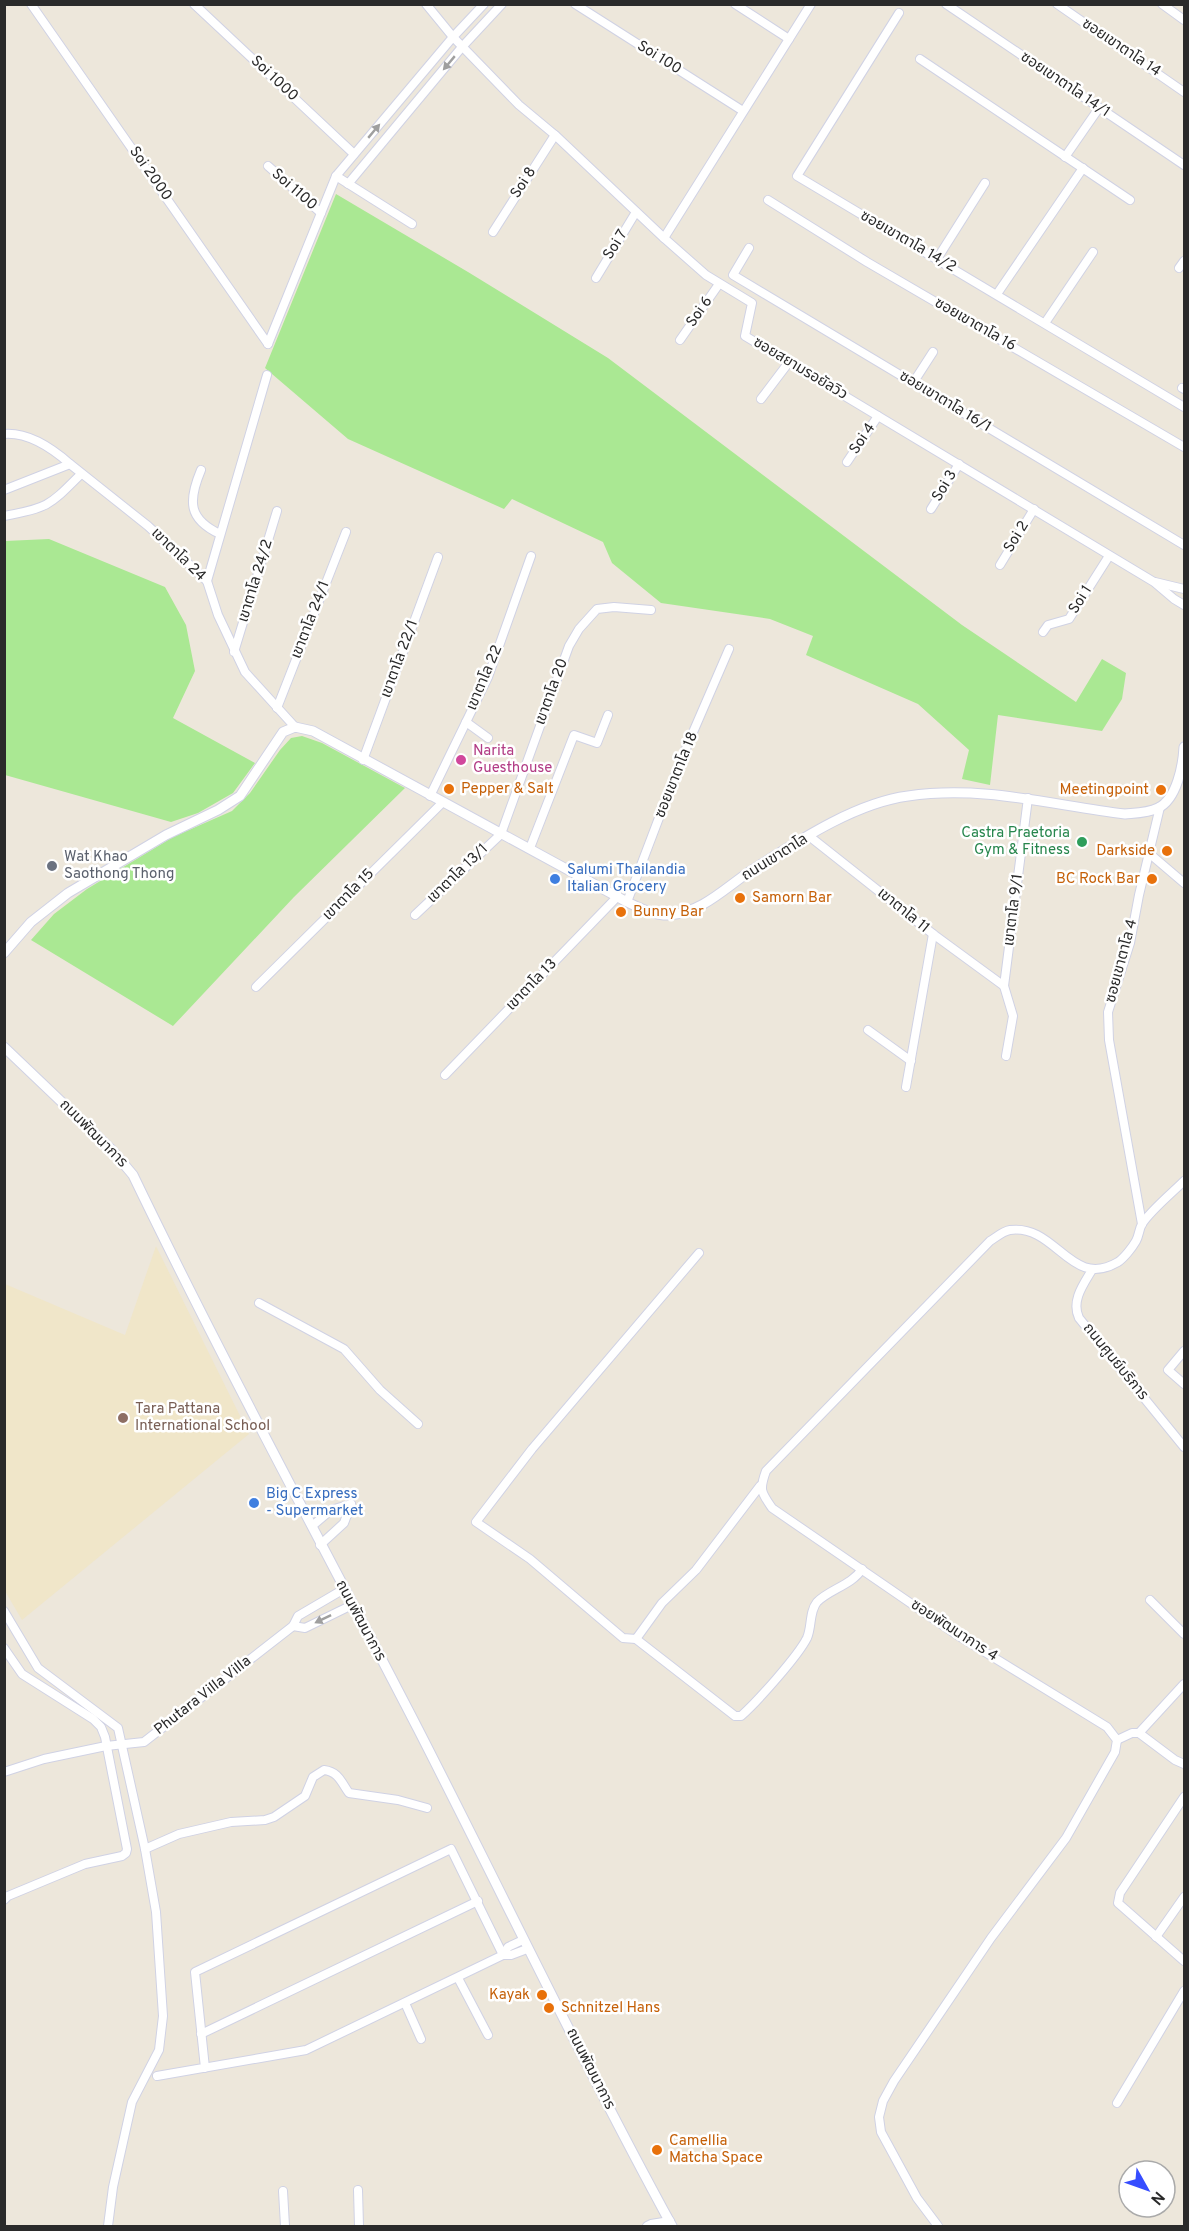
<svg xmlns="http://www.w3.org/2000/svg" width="1189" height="2231" viewBox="0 0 1189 2231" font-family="Overpass,'Noto Sans Thai',sans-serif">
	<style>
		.education { fill: #f0e6c9 }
		.green { fill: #aae893 }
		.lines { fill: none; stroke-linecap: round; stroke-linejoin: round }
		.minor-casing { stroke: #d0d2e4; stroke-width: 10 }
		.tertiary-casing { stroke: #d0d2e4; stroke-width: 11 }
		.minor { stroke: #fff; stroke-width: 8 }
		.tertiary { stroke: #fff; stroke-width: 9 }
		.oneway { fill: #9f9f9f }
		.hotel-dot { fill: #d1479c; stroke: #fff; stroke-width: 2 }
		.food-dot { fill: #e8710a; stroke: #fff; stroke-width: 2 }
		.leisure-dot { fill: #2e9e5b; stroke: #fff; stroke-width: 2 }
		.worship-dot { fill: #6b7280; stroke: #fff; stroke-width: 2 }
		.shop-dot { fill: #3f7fe0; stroke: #fff; stroke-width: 2 }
		.education-dot { fill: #8d6e63; stroke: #fff; stroke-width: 2 }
		.labels { text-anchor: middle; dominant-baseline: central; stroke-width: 5; stroke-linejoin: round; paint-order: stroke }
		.street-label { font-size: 15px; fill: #2a2a2a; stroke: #fff }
		.hotel-label { font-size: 15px; fill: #b23c85; stroke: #fff; text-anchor: start }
		.food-label { font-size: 15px; fill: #c56008; stroke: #fff; text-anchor: start }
		.leisure-label { font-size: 15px; fill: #27864d; stroke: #fff; text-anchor: end }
		.worship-label { font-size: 15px; fill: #5b616d; stroke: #fff; text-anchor: start }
		.shop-label { font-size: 15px; fill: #366cbe; stroke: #fff; text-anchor: start }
		.education-label { font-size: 15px; fill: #785e54; stroke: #fff; text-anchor: start }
	</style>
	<rect width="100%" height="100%" fill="#ede7db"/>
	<!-- education -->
	<path class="education" d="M156 1246 249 1434 22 1620 5 1591V1284L125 1335Z"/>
	<!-- green -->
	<g class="green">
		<path d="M336 194 468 272 608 358 962 625 1076 702 1102 659 1126 673 1122 699 1102 731 998 715 990 785 962 779 969 750 918 704 806 655 813 636 770 619 661 603 612 563 603 542 512 499 504 509 348 439 265 368Z"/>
		<path d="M49 539 165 587 186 625 195 671 173 718 255 763 233 793 198 813 171 822 5 775V541Z"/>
		<path d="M302 736 322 743 405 788 294 897 173 1026 31 940 54 914 87 889 173 837 232 811 250 793 280 750 291 738Z"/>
	</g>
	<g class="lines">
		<defs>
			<g id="minor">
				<path d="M31 4 268 344"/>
				<path d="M194 4 354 154"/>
				<path d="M426 4 453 37 519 105 555 135 664 238 706 275 752 303 745 336 1154 582 1174 599 1184 605"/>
				<path d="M575 4 743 111"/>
				<path d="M735 4 789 39"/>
				<path d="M946 4 1184 165"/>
				<path d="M1057 4 1184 92"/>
				<path d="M1162 4 1184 20"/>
				<path d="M899 13 797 176 1184 407"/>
				<path d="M920 59 1130 200"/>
				<path d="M1065 157 1099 108"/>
				<path d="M268 166 321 213"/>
				<path d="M336 176 412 224"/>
				<path d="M348 184 462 47 502 4"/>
				<path d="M768 200 867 262 1184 447"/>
				<path d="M493 232 555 135"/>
				<path d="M664 238 811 4"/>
				<path d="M749 248 733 275 1184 545"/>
				<path d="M937 259 985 183"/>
				<path d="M1179 268 1184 261"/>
				<path d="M596 278 636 212"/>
				<path d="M997 294 1083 168"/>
				<path d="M1045 323 1093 252"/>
				<path d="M680 340 719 284"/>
				<path d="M268 344 336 176 453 37 484 4"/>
				<path d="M913 383 933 352"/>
				<path d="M1182 388 1184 389"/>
				<path d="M761 399 789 362"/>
				<path d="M4 434C28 432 53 449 70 464"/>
				<path d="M847 462 878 416"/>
				<path d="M201 470C188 501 188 519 220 534"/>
				<path d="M4 490 70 464 148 526 207 581 218 615 245 672 295 727"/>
				<path d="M931 509 959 464"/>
				<path d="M4 516C49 508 50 505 81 474"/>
				<path d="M1000 565 1034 509"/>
				<path d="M207 581 267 375"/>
				<path d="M1155 582 1184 589"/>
				<path d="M1043 632 1048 625 1069 619 1109 556"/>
				<path d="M234 652 277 511"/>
				<path d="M277 708 346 532"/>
				<path d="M466 722 488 738"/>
				<path d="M363 760 438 557"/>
				<path d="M430 796 488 677 531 556"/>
				<path d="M809 836 933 934 1004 986 1013 1016 1006 1056"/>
				<path d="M530 848 574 735 597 743 608 715"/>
				<path d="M1150 854 1184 883"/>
				<path d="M627 902 681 760 729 649"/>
				<path d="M415 915 501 834 569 646 579 629 597 609 614 607 651 610"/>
				<path d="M1004 986 1028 798"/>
				<path d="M256 987 443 802"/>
				<path d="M868 1030 911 1061"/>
				<path d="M445 1075 618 896"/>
				<path d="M906 1087 933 934"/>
				<path d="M1142 1224 1109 1040 1108 1012 1130 943 1139 895 1160 807"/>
				<path d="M699 1253 532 1449 476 1522 530 1559 623 1638 636 1639 662 1603 696 1570 760 1486"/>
				<path d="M1092 1270C1083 1285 1071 1301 1079 1318L1184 1447"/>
				<path d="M259 1303 344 1349 380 1390 418 1424"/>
				<path d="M1184 1351 1168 1370 1184 1384"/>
				<path d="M312 1526 331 1510 351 1504"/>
				<path d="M320 1545 344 1523 351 1504"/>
				<path d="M1150 1600 1184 1634"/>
				<path d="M4 1611 38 1668 118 1728 145 1849 156 1912 163 2016 159 2050 132 2102 113 2187 108 2226"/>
				<path d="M293 1626 305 1628 352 1605"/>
				<path d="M636 1639 735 1716H741C757 1702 798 1656 807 1638 812 1627 809 1612 817 1602 830 1589 852 1585 862 1569"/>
				<path d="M4 1648 22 1674 93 1719 101 1727 105 1737 127 1849 126 1853 122 1856 85 1864 8 1896 4 1900"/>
				<path d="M1139 1733 1184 1684"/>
				<path d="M1117 1740 1132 1733H1139L1175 1760 1184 1764"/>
				<path d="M4 1772 44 1759 106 1746 144 1742 293 1626 298 1616 344 1589"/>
				<path d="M1184 1797 1120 1893 1118 1903 1184 1961"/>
				<path d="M145 1849 179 1834 231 1822 265 1820 274 1817 305 1796 313 1777 324 1770C339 1772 341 1782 349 1793L398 1800 427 1808"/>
				<path d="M1156 1937 1184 1897"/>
				<path d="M523 1940 508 1947 503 1955H511L527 1949"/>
				<path d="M458 1978 488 2035"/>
				<path d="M405 2003 421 2039"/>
				<path d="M201 2034 478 1901"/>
				<path d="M157 2076 306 2050 503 1955 451 1849 195 1972 205 2068"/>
				<path d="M1117 2103 1184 1991"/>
				<path d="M358 2190 359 2226"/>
				<path d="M283 2191 285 2226"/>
				<path d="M647 2226 651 2224 670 2221"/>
				<path d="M938 2226 917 2198 881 2132 879 2117 883 2101 894 2081 991 1938 1066 1838 1115 1752 1117 1740 1107 1727 954 1633 772 1508C761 1492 759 1490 766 1471L990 1241C995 1238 1003 1231 1010 1230 1057 1224 1070 1290 1118 1262 1124 1258 1132 1248 1136 1241 1139 1236 1139 1229 1142 1224 1150 1211 1173 1192 1184 1181"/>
			</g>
			<g id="tertiary">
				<path d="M4 953 31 922 68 893 166 835 218 810 240 796 283 732 295 727 313 731 627 902C640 908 655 916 670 915 702 912 724 889 749 872 795 843 854 803 908 796 983 785 1051 805 1125 814 1136 813 1148 813 1158 808 1177 799 1183 765 1184 747"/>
				<path d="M4 1047 112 1150 133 1175C223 1362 323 1545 418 1729 503 1895 583 2063 672 2226"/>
			</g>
		</defs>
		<!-- minor casing -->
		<use href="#minor" class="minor-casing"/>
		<!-- tertiary casing -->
		<use href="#tertiary" class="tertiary-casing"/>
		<!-- minor -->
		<use href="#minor" class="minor"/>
		<!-- tertiary -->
		<use href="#tertiary" class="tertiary"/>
	</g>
	<!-- one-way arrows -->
	<defs><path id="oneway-solid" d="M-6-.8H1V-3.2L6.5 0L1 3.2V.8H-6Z" transform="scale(1.5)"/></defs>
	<g class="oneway">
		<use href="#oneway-solid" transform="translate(449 63) rotate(130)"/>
		<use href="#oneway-solid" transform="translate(374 131) rotate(-50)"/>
		<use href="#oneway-solid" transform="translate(323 1619) rotate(154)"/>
	</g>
	<!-- markers -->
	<circle class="hotel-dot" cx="461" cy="760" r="6"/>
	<g class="food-dot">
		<circle cx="449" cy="789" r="6"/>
		<circle cx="1161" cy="790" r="6"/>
		<circle cx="1167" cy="851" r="6"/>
		<circle cx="1152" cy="879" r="6"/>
		<circle cx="740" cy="898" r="6"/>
		<circle cx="621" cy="912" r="6"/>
		<circle cx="542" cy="1995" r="6"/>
		<circle cx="549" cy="2008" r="6"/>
		<circle cx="657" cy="2150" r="6"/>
	</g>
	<circle class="leisure-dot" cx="1082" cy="842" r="6"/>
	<circle class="worship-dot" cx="52" cy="866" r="6"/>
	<g class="shop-dot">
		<circle cx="555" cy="879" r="6"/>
		<circle cx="254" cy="1503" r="6"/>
	</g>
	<circle class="education-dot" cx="123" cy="1418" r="6"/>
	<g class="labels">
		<!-- street labels -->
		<g class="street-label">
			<text transform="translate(1121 48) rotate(34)">ซอยเขาตาโล 14</text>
			<text transform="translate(659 58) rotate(32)">Soi 100</text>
			<text transform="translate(274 79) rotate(43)">Soi 1000</text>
			<text transform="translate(1065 85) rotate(34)">ซอยเขาตาโล 14/1</text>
			<text transform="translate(150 174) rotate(55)">Soi 2000</text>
			<text transform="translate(524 183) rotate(-57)">Soi 8</text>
			<text transform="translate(294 190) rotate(41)">Soi 1100</text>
			<text transform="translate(908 242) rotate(30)">ซอยเขาตาโล 14/2</text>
			<text transform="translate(616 245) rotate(-58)">Soi 7</text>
			<text transform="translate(700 312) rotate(-55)">Soi 6</text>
			<text transform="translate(975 325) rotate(30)">ซอยเขาตาโล 16</text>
			<text transform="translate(800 369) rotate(31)">ซอยสยามรอยัลวิว</text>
			<text transform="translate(945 402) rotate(31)">ซอยเขาตาโล 16/1</text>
			<text transform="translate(863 439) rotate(-56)">Soi 4</text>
			<text transform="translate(945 486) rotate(-59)">Soi 3</text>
			<text transform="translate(1017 537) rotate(-59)">Soi 2</text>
			<text transform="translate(178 555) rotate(44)">เขาตาโล 24</text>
			<text transform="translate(256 581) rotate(-73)">เขาตาโล 24/2</text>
			<text transform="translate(1081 600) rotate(-58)">Soi 1</text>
			<text transform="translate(311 620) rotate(-69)">เขาตาโล 24/1</text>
			<text transform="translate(400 659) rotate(-70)">เขาตาโล 22/1</text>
			<text transform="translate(485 678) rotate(-67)">เขาตาโล 22</text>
			<text transform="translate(552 692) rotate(-70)">เขาตาโล 20</text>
			<text transform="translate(677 775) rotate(-68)">ซอยเขาตาโล 18</text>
			<text transform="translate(775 858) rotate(-32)">ถนนเขาตาโล</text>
			<text transform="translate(458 874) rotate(-44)">เขาตาโล 13/1</text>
			<text transform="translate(349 895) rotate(-45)">เขาตาโล 15</text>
			<text transform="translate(1014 910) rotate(-83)">เขาตาโล 9/1</text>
			<text transform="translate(903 911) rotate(39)">เขาตาโล 11</text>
			<text transform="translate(1122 961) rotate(-75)">ซอยเขาตาโล 4</text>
			<text transform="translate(532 985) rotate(-46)">เขาตาโล 13</text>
			<text transform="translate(93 1134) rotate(45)">ถนนพัฒนาการ</text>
			<text transform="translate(1115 1362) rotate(51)">ถนนศูนย์บริการ</text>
			<text transform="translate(360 1621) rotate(62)">ถนนพัฒนาการ</text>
			<text transform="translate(954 1631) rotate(33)">ซอยพัฒนาการ 4</text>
			<text transform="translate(203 1696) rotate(-38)">Phutara Villa Villa</text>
			<text transform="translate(590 2069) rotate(63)">ถนนพัฒนาการ</text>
		</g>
		<!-- hotel labels -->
		<g class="hotel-label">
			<text x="473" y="751">Narita<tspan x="473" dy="17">Guesthouse</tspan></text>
		</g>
		<!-- food labels -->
		<g class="food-label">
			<text x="461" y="789">Pepper &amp; Salt</text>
			<text x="1149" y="790" text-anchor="end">Meetingpoint</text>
			<text x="1155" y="851" text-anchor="end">Darkside</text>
			<text x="1140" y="879" text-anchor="end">BC Rock Bar</text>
			<text x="752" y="898">Samorn Bar</text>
			<text x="633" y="912">Bunny Bar</text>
			<text x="530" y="1995" text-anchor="end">Kayak</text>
			<text x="561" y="2008">Schnitzel Hans</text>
			<text x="669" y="2141">Camellia<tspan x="669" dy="17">Matcha Space</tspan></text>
		</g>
		<!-- leisure labels -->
		<g class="leisure-label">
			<text x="1070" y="833">Castra Praetoria<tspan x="1070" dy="17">Gym &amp; Fitness</tspan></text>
		</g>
		<!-- worship labels -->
		<g class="worship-label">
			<text x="64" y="857">Wat Khao<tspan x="64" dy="17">Saothong Thong</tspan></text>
		</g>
		<!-- shop labels -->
		<g class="shop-label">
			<text x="567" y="870">Salumi Thailandia<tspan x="567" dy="17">Italian Grocery</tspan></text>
			<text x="266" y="1494">Big C Express<tspan x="266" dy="17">- Supermarket</tspan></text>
		</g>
		<!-- education labels -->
		<g class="education-label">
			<text x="135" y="1409">Tara Pattana<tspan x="135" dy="17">International School</tspan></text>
		</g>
	</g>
	<!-- border -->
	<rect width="1189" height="2231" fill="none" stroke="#2a2a2a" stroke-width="12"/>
	<!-- north arrow -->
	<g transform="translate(1147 2189) rotate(130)"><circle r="28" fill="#ffffff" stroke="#aaaaaa" stroke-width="1.5"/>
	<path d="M0-4.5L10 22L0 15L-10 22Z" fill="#364dff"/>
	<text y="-9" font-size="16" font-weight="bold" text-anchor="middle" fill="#2a2a2a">N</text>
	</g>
</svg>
